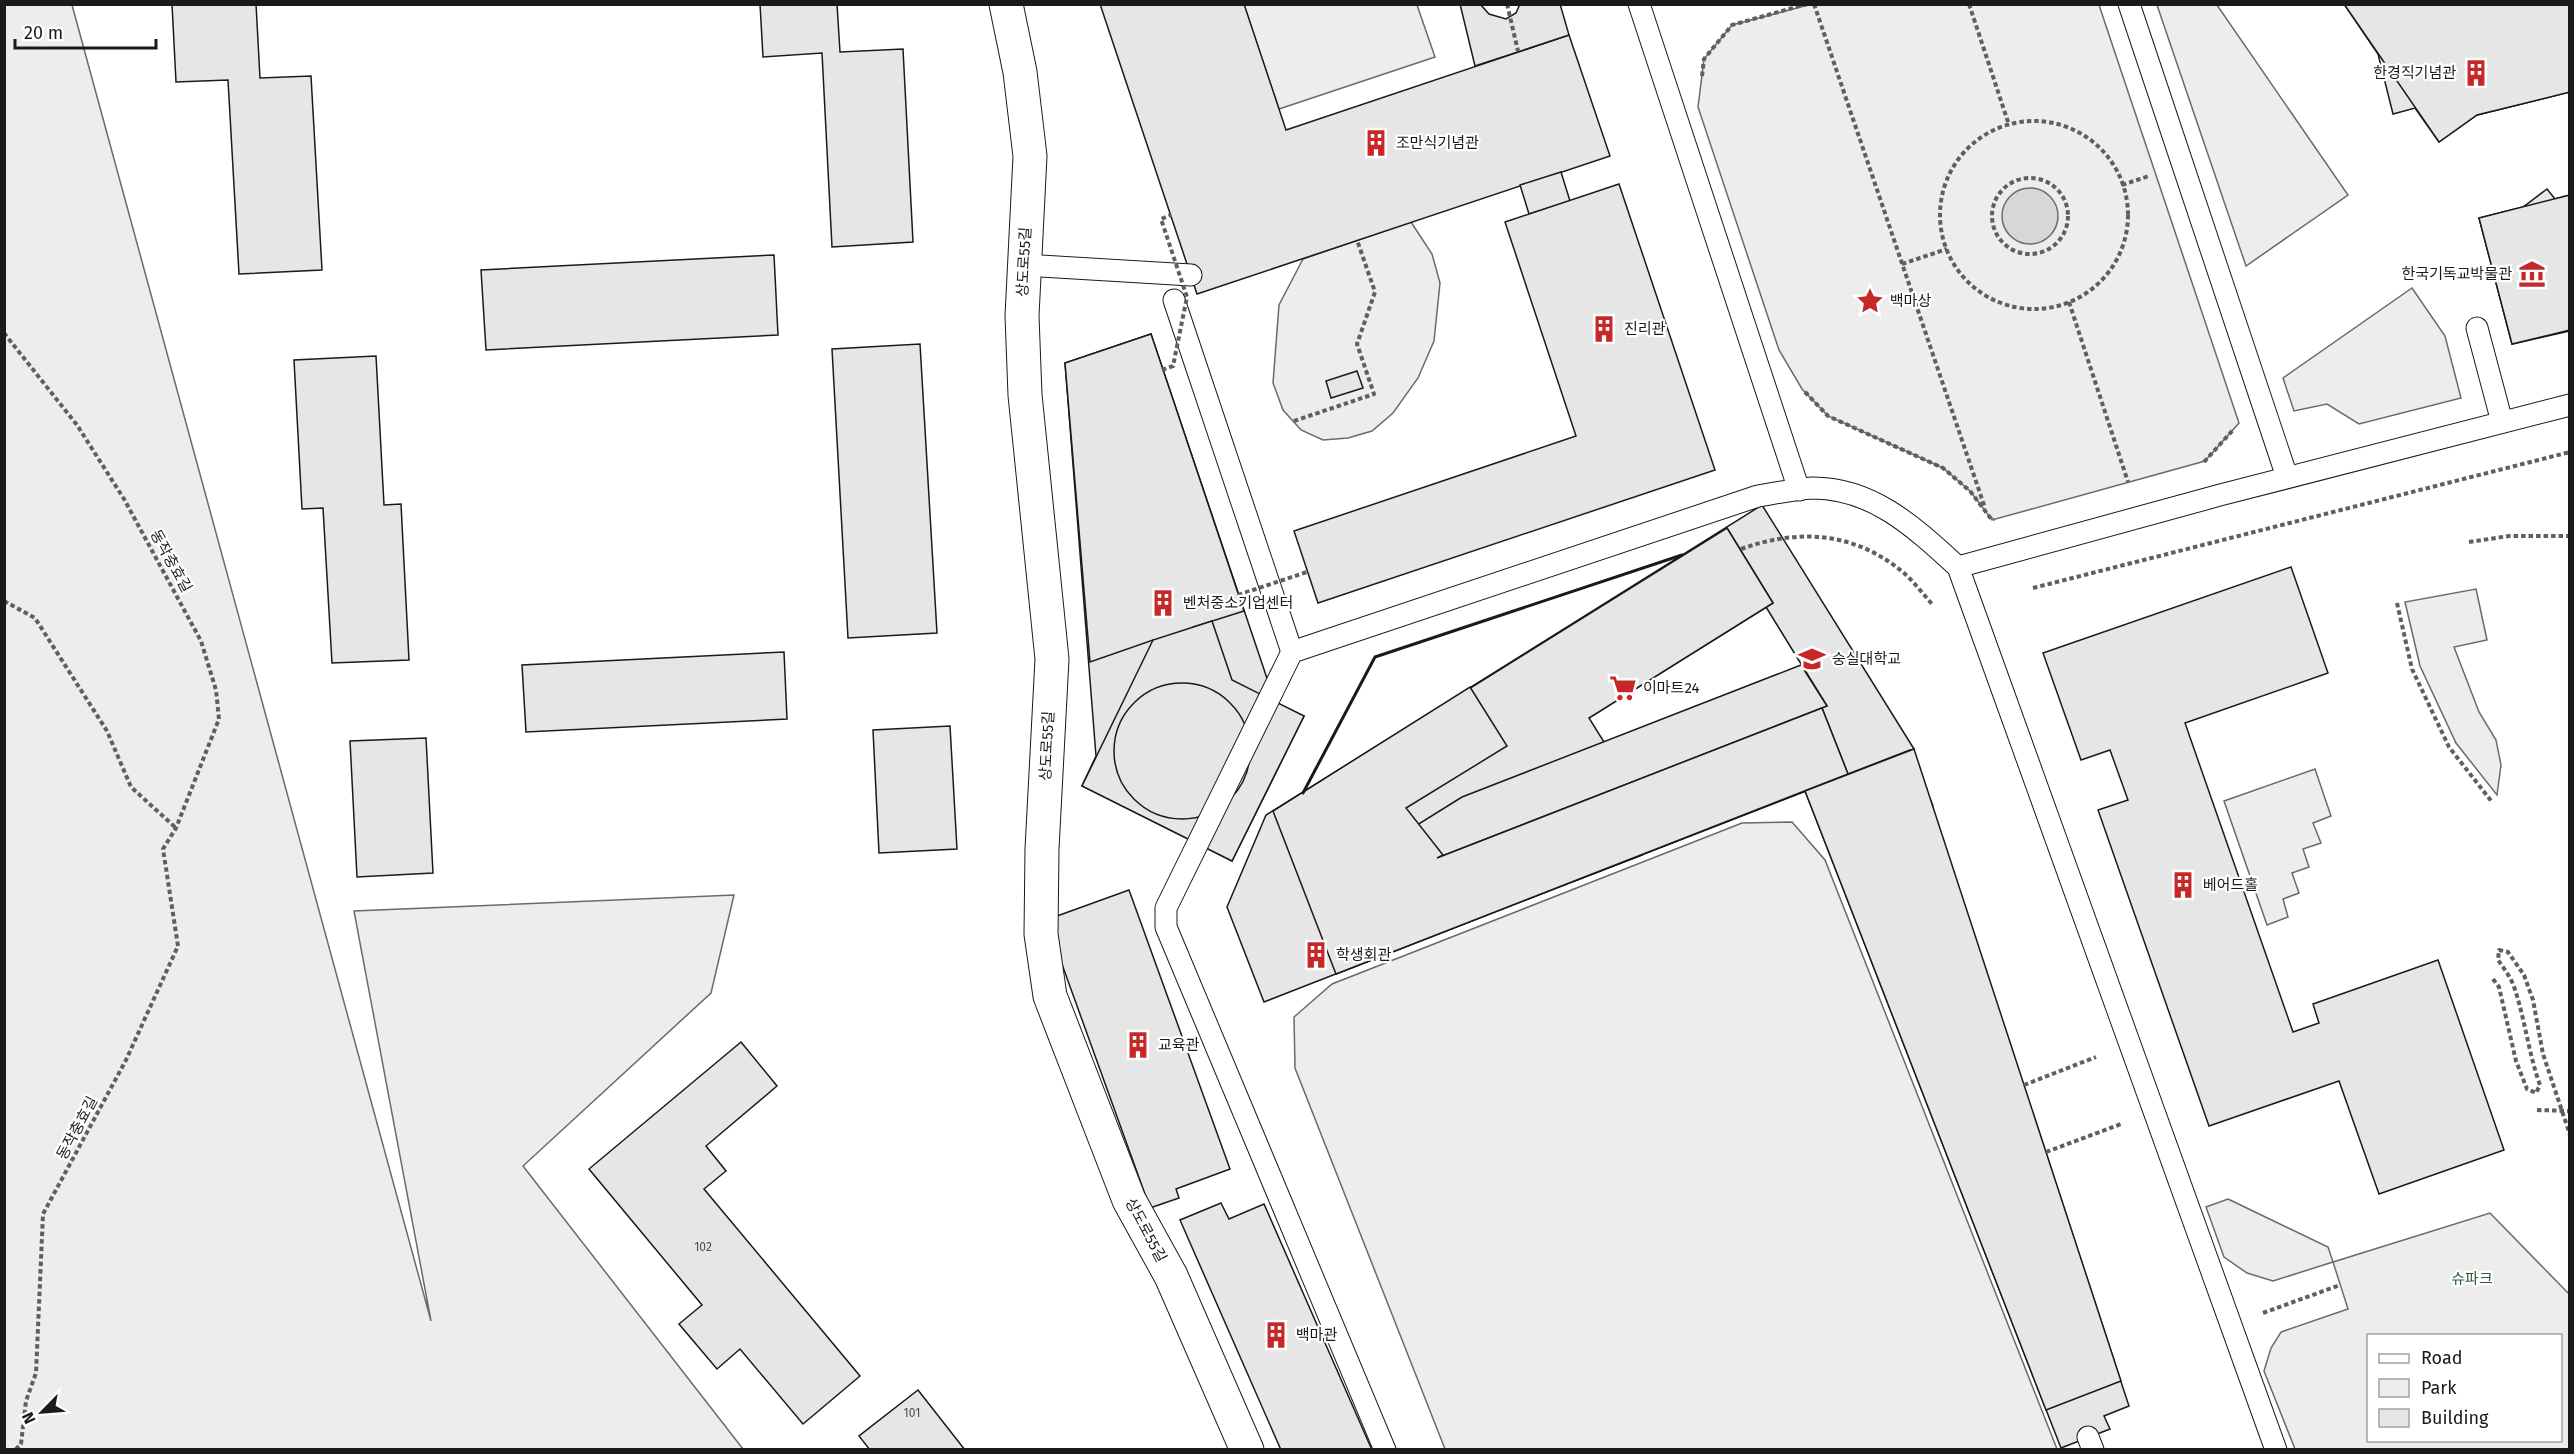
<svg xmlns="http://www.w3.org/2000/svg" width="2574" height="1454" viewBox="0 0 2574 1454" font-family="'Fira Sans','Noto Sans KR',sans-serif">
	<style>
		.green { fill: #ededed; stroke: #6a6a6a; stroke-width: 1.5; fill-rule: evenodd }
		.water { fill: #d7d7d7; stroke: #6a6a6a; stroke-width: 1.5 }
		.building { fill: #e6e6e6; stroke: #1a1a1a; stroke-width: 1.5; fill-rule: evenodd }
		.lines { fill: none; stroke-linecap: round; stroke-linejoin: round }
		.service-casing { stroke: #1a1a1a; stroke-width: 23 }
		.minor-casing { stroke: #1a1a1a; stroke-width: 35 }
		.path { stroke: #5f5f5f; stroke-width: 4; stroke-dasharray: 4.5 3; stroke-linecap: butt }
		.service { stroke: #fff; stroke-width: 21 }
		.minor { stroke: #fff; stroke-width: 33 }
		.path-bridge { stroke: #5f5f5f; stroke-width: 4; stroke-dasharray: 4.5 3; stroke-linecap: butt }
		.wall { stroke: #1a1a1a; stroke-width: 3 }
		.labels { text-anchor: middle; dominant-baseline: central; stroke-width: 4.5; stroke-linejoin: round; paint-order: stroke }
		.number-label { font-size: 12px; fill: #4d4d4d }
		.poi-label { font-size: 15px; fill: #1a1a1a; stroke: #fff; text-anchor: start }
		.street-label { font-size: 15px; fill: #1a1a1a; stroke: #fff }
		.park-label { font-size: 15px; fill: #2b5a34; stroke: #fff }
	</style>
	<rect width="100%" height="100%" fill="#fff"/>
	<!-- green -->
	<g class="green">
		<path d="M72 5 431 1321 354 911 734 895 711 993 523 1166 743 1449H5L4 5Z"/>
		<path d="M1244 5H1417L1435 57 1279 109Z"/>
		<path d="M1808 5H2099L2239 423 2205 461 1992 520 1970 491 1943 468 1828 416 1802 389 1779 350 1698 107 1704 59 1732 25Z"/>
		<path d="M2157 5H2217L2348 195 2246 266Z"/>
		<path d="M1411 222 1432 254 1440 283 1434 341 1418 378 1393 413 1372 431 1348 438 1323 440 1301 430 1283 410 1273 383 1279 305 1303 259Z"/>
		<path d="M2412 288 2445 336 2461 398 2359 424 2327 404 2294 411 2283 378Z"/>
		<path d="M2476 589 2487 640 2454 647 2479 712 2496 740 2501 765 2497 795 2456 743 2420 666 2405 602Z"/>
		<path d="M2315 769 2331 816 2313 823 2321 843 2303 849 2309 867 2292 873 2299 893 2283 899 2288 917 2267 925 2224 801Z"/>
		<path d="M1792 822 1825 860 2057 1449H1445L1295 1068 1294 1017 1332 984 1742 823Z"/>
		<path d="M2228 1199 2328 1247 2333 1262 2490 1213 2569 1294V1449H2295L2264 1371 2271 1348 2281 1332 2348 1309 2333 1262 2273 1281 2247 1273 2224 1257 2206 1207ZM2368 1336H2560V1440H2368Z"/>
	</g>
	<!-- water -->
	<circle class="water" cx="2030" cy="216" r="28"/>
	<!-- building -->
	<g class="building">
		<path d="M172 4H256L260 78 311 76 322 270 239 274 228 80 176 82Z"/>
		<path d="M760 4H837L840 52 903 49 913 242 832 247 822 53 763 57Z"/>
		<path d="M1100 4H1244L1286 130 1569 35 1610 156 1197 294Z"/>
		<path d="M1460 4H1480L1489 14 1506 19 1516 13 1520 4H1560L1569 35 1475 66Z"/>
		<path d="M2344 4H2570V92L2477 115 2439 142 2415 108 2393 114 2378 54Z"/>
		<path d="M2344 4H2570V92L2477 115 2439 142Z"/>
		<path d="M1561 172 1570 201 1529 214 1520 185Z"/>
		<path d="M1619 184 1715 470 1318 603 1294 531 1576 436 1505 222Z"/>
		<path d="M2547 189 2555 199 2570 195V331L2512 344 2479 218 2523 207Z"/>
		<path d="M2570 195V330L2512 344 2479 218Z"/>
		<path d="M774 255 778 335 486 350 481 270Z"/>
		<path d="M1151 334 1275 702 1304 716 1232 861 1082 786 1096 756 1065 363Z"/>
		<path d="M1151 334 1244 611 1193 627 1179 654 1153 640 1090 662 1065 363Z"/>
		<path d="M920 344 937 633 848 638 832 349Z"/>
		<path d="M376 356 384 505 401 504 409 660 332 663 323 508 302 509 294 360Z"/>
		<path d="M1357 371 1363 388 1331 398 1326 381Z"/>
		<path d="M1762 505 1914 749 1336 974 1273 811ZM1766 607 1827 706 1437 858 1417 825Z"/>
		<path d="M1727 528 1773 603 1529 755 1552 813 1822 708 1848 774 1910 750 1933 806 1911 814 2008 1038 2129 1406 2104 1416 2110 1429 2061 1448 1805 791 1264 1002 1227 907 1266 815Z"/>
		<path d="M1727 528 1773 603 1589 718 1604 742 1581 756 1642 855 1577 880 1572 867 1359 950 1299 795Z"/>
		<path d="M2291 567 2328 673 2185 723 2293 1032 2319 1023 2313 1004 2438 960 2504 1150 2379 1194 2339 1081 2209 1126 2098 810 2128 800 2110 750 2081 760 2043 653Z"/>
		<path d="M1212 621 1232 680 1304 716 1232 861 1082 786 1153 640Z"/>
		<path d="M784 652 787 719 526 732 522 665Z"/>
		<path d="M1801 665 1827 706 1437 858 1417 825 1462 797Z"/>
		<circle cx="1182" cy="751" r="68"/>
		<path d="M1470 687 1507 746 1406 808 1443 855 1437 858 1822 708 1848 774 1336 974 1273 811Z"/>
		<path d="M950 726 957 849 879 853 873 730Z"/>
		<path d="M426 738 433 873 357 877 350 741Z"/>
		<path d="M1914 749 2121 1381 2046 1410 1805 791Z"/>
		<path d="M1129 890 1230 1169 1176 1189 1179 1198 1150 1208 1046 920Z"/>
		<path d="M741 1042 777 1086 706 1146 726 1171 704 1189 860 1376 803 1424 740 1349 717 1369 679 1324 702 1305 589 1169Z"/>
		<path d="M1221 1203 1229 1219 1264 1204 1372 1450H1281L1180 1220Z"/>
		<path d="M918 1390 965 1450H870L859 1436Z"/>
	</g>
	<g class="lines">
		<defs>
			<g id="service">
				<path d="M1639 4 1799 490"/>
				<path d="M2129 4 2287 477"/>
				<path d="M1024 265 1191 275"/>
				<path d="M1174 300 1292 652"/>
				<path d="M2477 328 2502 422"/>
				<path d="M1958 567 2220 495 2570 405"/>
				<path d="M2088 1437 2093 1450"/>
				<path d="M1385 1450 1166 927V908L1292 652 1758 496C1776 493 1795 489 1813 488 1874 488 1916 529 1958 567L2276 1450"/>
			</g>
			<path id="minor" d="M1006 4 1020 72 1030 156 1022 316 1025 395 1052 659 1042 849 1041 934 1050 996 1129 1200 1171 1276 1247 1450"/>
		</defs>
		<!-- service casing -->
		<use href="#service" class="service-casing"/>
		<!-- minor casing -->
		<use href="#minor" class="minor-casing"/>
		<!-- path -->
		<g class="path">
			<path d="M1507 4 1518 51"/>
			<path d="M1814 4 1985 508"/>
			<path d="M1969 4 2009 125"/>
			<path d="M1702 76 1704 59 1732 25 1807 4"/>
			<circle cx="2034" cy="215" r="94"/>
			<circle cx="2030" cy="216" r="38"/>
			<path d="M2122 185 2149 176"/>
			<path d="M1902 264 1947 249"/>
			<path d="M2069 302 2128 482"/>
			<path d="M4 333 77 425 124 499 201 641 216 690 219 719 176 828 163 849 178 946 126 1060 43 1214 36 1373 26 1401 21 1444 15 1450"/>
			<path d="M1805 392 1828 416 1943 468 1970 491 1992 520 1994 519"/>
			<path d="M1294 421 1374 394 1357 344 1375 292 1357 240"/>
			<path d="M2204 462 2233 430"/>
			<path d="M2469 542 2509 536H2570"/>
			<path d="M1741 549C1800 528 1855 532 1904 573 1914 582 1923 594 1932 604"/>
			<path d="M2033 588 2570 452"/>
			<path d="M4 601 35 618 107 731 131 787 176 828"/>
			<path d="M2397 603 2412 669 2449 747 2492 802"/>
			<path d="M2493 979 2499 987 2516 1061 2527 1089 2536 1093 2540 1085C2528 1052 2525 1017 2513 984 2509 975 2503 967 2498 960L2499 950 2508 952 2524 975 2533 1000 2543 1054 2570 1135"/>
			<path d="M2024 1085 2096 1057"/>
			<path d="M2046 1152 2121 1124"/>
			<path d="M2263 1313 2340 1285"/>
		</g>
		<!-- service -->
		<use href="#service" class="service"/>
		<!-- minor -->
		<use href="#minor" class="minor"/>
		<!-- path-bridge -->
		<g class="path-bridge">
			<path d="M1162 370 1173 366 1187 297 1161 219 1171 215"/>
			<path d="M1238 595 1307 572"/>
			<path d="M2537 1110 2570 1111"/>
		</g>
		<!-- wall -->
		<path class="wall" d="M1303 793 1375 657 1682 555"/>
	</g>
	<!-- icons -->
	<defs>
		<symbol id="building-bare" viewBox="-9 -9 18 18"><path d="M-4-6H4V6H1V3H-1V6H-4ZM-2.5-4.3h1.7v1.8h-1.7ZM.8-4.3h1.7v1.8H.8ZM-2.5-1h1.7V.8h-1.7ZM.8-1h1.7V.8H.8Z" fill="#c62828" stroke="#fff" stroke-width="2.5" paint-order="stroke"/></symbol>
		<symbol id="museum-bare" viewBox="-9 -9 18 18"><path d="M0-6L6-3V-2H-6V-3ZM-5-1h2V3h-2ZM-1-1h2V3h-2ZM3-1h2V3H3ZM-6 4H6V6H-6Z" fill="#c62828" stroke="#fff" stroke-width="2.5" paint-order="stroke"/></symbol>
		<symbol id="sight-bare" viewBox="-9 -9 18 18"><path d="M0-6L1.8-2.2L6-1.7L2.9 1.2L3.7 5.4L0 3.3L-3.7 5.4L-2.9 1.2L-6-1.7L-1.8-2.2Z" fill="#c62828" stroke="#fff" stroke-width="2.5" paint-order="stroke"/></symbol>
		<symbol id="university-bare" viewBox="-9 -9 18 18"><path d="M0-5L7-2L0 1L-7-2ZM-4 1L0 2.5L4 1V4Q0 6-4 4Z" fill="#c62828" stroke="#fff" stroke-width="2.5" paint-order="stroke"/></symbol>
		<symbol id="supermarket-bare" viewBox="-9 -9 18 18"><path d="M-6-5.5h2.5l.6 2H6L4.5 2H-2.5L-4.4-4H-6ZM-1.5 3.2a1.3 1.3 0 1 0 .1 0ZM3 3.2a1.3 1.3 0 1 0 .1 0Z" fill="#c62828" stroke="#fff" stroke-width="2.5" paint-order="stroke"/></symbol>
	</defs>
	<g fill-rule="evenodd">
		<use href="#building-bare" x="2457" y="54" width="38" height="38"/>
		<use href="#building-bare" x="1357" y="124" width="38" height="38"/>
		<use href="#museum-bare" x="2513" y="255" width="38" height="38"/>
		<use href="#sight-bare" x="1851" y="282" width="38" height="38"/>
		<use href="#building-bare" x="1585" y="310" width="38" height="38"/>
		<use href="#building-bare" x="1144" y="584" width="38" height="38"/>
		<use href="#university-bare" x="1793" y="640" width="38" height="38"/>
		<use href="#supermarket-bare" x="1604" y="669" width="38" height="38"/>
		<use href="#building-bare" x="2164" y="866" width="38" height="38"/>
		<use href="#building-bare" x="1297" y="936" width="38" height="38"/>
		<use href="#building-bare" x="1119" y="1026" width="38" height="38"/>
		<use href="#building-bare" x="1257" y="1316" width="38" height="38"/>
	</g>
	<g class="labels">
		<!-- number labels -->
		<g class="number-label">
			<text x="703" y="1247">102</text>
			<text x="912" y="1413">101</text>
		</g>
		<!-- poi labels -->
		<g class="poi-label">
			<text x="2456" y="73" text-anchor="end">한경직기념관</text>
			<text x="1396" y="143">조만식기념관</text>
			<text x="2512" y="274" text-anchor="end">한국기독교박물관</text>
			<text x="1890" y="301">백마상</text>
			<text x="1624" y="329">진리관</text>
			<text x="1183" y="603">벤처중소기업센터</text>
			<text x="1832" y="659">숭실대학교</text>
			<text x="1643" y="688">이마트24</text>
			<text x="2203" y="885">베어드홀</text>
			<text x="1336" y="955">학생회관</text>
			<text x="1158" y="1045">교육관</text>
			<text x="1296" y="1335">백마관</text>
		</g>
		<!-- street labels -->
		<g class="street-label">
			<text transform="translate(1024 262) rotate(-87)">상도로55길</text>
			<text transform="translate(171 561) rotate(61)">동작충효길</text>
			<text transform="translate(1047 746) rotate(-87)">상도로55길</text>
			<text transform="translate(77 1128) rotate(-62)">동작충효길</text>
			<text transform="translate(1146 1230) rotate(62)">상도로55길</text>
		</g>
		<!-- park labels -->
		<g class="park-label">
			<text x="2472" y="1279">슈파크</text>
		</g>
	</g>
	<!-- border -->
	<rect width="2574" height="1454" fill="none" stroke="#1a1a1a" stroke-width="12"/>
	<!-- legend -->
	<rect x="2367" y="1334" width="195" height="108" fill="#ffffff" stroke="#a3a3a3" stroke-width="1.5"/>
	<rect x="2379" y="1354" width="30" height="9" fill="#ffffff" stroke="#a3a3a3" stroke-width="1.5"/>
	<text x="2421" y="1364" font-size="18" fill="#1a1a1a">Road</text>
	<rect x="2379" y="1379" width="30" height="18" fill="#ededed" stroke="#a3a3a3" stroke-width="1.5"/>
	<text x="2421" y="1394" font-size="18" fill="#1a1a1a">Park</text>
	<rect x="2379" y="1409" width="30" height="18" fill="#e6e6e6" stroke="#a3a3a3" stroke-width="1.5"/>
	<text x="2421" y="1424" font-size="18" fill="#1a1a1a">Building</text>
	<!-- north arrow -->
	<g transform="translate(42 1412) rotate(245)" stroke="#ffffff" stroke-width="4.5" paint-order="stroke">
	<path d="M0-4.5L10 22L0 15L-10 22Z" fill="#1a1a1a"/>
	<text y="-9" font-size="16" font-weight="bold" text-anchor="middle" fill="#1a1a1a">N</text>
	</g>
	<!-- scale -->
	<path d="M15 39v9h141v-9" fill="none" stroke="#1a1a1a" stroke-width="3"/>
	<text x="24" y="39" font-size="18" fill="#1a1a1a" stroke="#ffffff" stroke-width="4.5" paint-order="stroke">20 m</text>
</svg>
